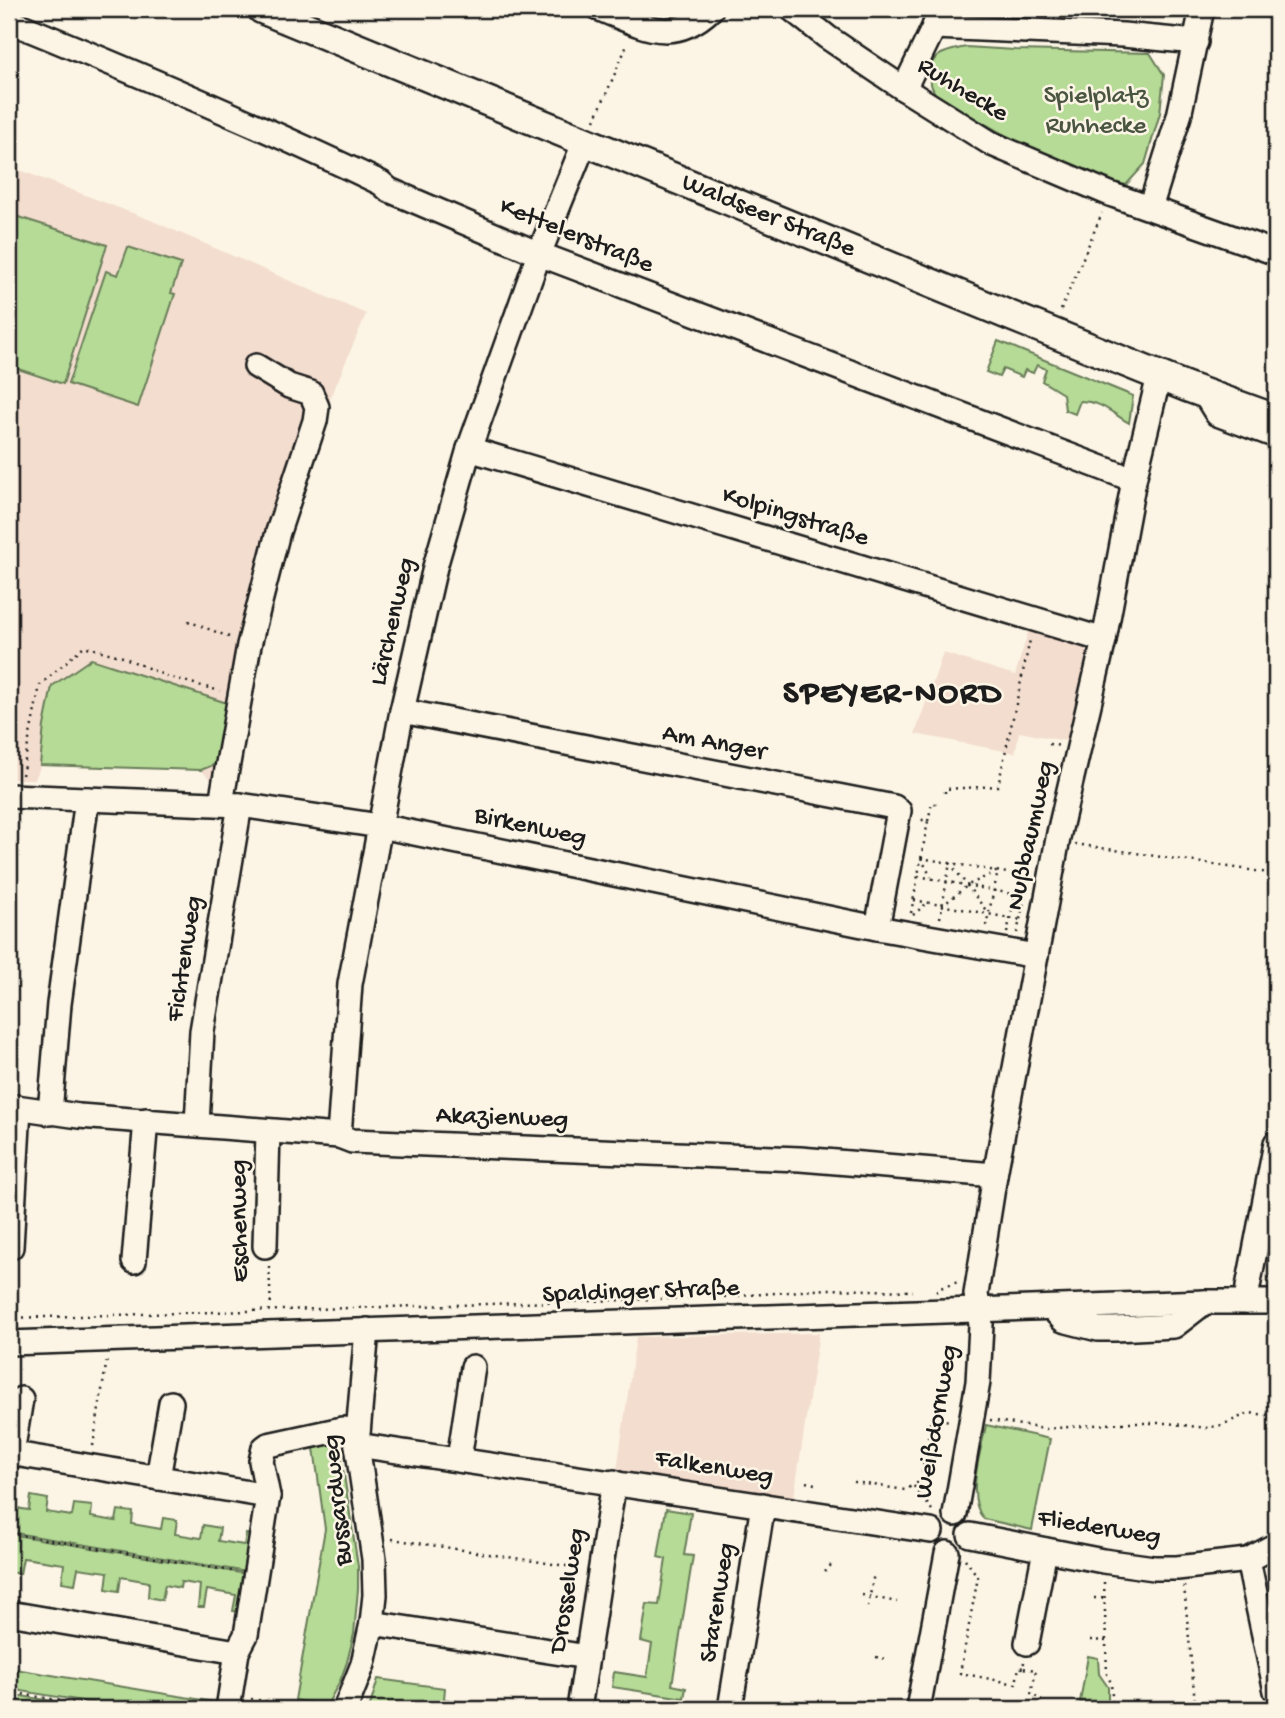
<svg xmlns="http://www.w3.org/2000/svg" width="1285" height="1718" viewBox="0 0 1285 1718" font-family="'Gochi Hand',sans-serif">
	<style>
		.built { fill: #f3ddce }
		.green { fill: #b5db96; stroke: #687c59; stroke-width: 2 }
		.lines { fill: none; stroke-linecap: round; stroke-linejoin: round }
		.minor-casing { stroke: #1c1c1c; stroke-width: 28 }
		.major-casing { stroke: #1c1c1c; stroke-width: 33 }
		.path { stroke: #1c1c1c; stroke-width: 2.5; stroke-dasharray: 2 5; stroke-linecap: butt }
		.minor { stroke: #fcf5e5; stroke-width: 23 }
		.major { stroke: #fcf5e5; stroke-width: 28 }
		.labels { text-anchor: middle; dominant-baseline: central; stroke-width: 5; stroke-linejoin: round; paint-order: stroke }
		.street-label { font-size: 26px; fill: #1c1c1c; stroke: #fcf5e5 }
		.park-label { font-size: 26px; fill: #4a5541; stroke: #fcf5e5 }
		.district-label { font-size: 33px; font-weight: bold; letter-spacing: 2px; fill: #1c1c1c; stroke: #fcf5e5 }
	</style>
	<rect width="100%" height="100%" fill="#fcf5e5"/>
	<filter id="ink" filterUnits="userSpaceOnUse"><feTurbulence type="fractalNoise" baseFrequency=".0143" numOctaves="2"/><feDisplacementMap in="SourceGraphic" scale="14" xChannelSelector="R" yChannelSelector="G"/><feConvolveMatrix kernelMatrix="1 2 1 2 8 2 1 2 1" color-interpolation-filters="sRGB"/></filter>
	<g filter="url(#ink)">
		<!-- built -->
		<g class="built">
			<path d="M9 166 148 219 366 314 325 411 285 541 252 672 233 785 213 782 201 770 41 765 35 779H9Z"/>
			<path d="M1030 626 1085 645 1087 651 1066 741 1019 732 1015 753 915 734 943 653 1015 675Z"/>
			<path d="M819 1333 794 1497 617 1470 636 1337Z"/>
		</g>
		<!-- green -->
		<g class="green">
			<path d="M966 47 1015 50 1150 53 1164 75 1160 113 1145 164 1126 185C1072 175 1022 144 974 118 963 112 946 105 937 96 933 91 930 83 930 76 928 53 948 51 966 47Z"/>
			<path d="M9 214 107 245 63 384 9 366Z"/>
			<path d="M128 247 181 264 171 293 175 294 138 407 68 384 106 271 118 275Z"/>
			<path d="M998 341 1133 396 1129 423C1110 412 1103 402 1080 401L1075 414 1065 410 1063 394 1042 381 1046 369 1037 365 1033 373 1025 370 1022 377 1003 369 999 377 986 372Z"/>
			<path d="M91 659 230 704 218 763 201 770 40 765 44 726 52 686Z"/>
			<path d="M986 1425 1050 1439 1032 1530 984 1519C965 1498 981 1451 986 1425Z"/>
			<path d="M339 1443 358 1566V1589L354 1634 347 1662 340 1681 327 1705 295 1700 325 1529 314 1448Z"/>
			<path d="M31 1496 48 1499 46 1512 72 1516 74 1504 92 1506 91 1517 116 1521 118 1510 133 1512 132 1524 161 1529 163 1518 177 1520 175 1534 201 1538 203 1525 220 1528 218 1541 244 1545 246 1534 253 1535 247 1572 9 1532V1507L29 1510Z"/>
			<path d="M666 1509 691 1513 684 1555 693 1556 672 1685 686 1688 684 1698 612 1687 614 1672 647 1677 652 1644 641 1641 647 1604 659 1605 666 1559 658 1557Z"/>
			<path d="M9 1534 247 1574 240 1612 233 1611 236 1595 207 1590 204 1607H198L200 1585 181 1582 180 1588 165 1585 162 1600 148 1597 149 1582 121 1577 119 1591 106 1589 108 1572 78 1568 75 1584 62 1582 64 1564 23 1558 20 1574 9 1572Z"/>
			<path d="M1088 1656 1098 1658 1099 1674 1108 1687V1709H1086L1087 1705 1080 1702Z"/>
			<path d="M9 1668 221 1703 220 1709H131L9 1689Z"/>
			<path d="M378 1679 445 1688 444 1699 509 1709H369Z"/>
			<path d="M9 1694 101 1709H15V1707L9 1706Z"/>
		</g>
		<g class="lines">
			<defs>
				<g id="minor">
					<path d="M600 9C643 26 672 46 711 9"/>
					<path d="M792 9 827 37 904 89 992 144 1110 194 1276 253"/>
					<path d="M9 21C134 72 259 125 381 183L389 190 539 254 1134 480"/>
					<path d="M934 27 1123 35 1196 42"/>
					<path d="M904 89 934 27 940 9"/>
					<path d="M1150 208 1179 116 1202 9"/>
					<path d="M1204 393 1217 414 1276 436"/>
					<path d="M469 449 1104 640"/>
					<path d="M402 711 894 807 899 811 898 816 877 928"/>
					<path d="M9 796 240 805 380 826 877 928 1036 956"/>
					<path d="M221 803 249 645 278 532 315 421 317 407 311 393 289 386 256 366"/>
					<path d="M9 1106 79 1116 339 1136 352 1141 800 1159 995 1175"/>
					<path d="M50 1113 59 1004 87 799"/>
					<path d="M197 1124 202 1031 240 805"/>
					<path d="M339 1136 350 984 402 711 435 567 469 449 539 254 585 141"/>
					<path d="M265 1246 268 1131"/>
					<path d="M11 1247 19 1108"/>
					<path d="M134 1261 146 1120"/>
					<path d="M1247 1302 1248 1287 1276 1143"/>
					<path d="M1052 1308 1063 1320 1098 1329H1115L1174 1326 1205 1302"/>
					<path d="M9 1343 1205 1302H1276"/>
					<path d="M357 1445 931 1531"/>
					<path d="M9 1453 268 1496"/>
					<path d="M12 1453 21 1399"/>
					<path d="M459 1459 473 1367"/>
					<path d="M158 1478 171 1403"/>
					<path d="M955 1514 978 1382 981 1325 976 1294 995 1175 1059 833 1104 640 1134 480 1159 376"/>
					<path d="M970 1535 1103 1561 1154 1568H1177L1248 1560 1276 1545"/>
					<path d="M1248 1560 1276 1691"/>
					<path d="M9 1613 237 1652"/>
					<path d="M372 1623 587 1657"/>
					<path d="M1027 1643 1045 1550"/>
					<path d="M228 1709 237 1652 246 1635 268 1496 261 1461 264 1448 268 1445 342 1429 358 1430"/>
					<path d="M345 1709 363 1664 372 1623 375 1595 374 1559 357 1445 367 1330"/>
					<path d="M579 1709 614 1482"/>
					<path d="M730 1709 763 1505"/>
					<path d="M918 1709 947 1553"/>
				</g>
				<path id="major" d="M262 9 1011 316 1187 387 1276 419"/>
			</defs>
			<!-- minor casing -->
			<use href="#minor" class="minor-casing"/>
			<!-- major casing -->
			<use href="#major" class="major-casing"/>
			<!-- path -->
			<g class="path">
				<path d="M222 9 242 17"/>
				<path d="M595 120 628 43"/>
				<path d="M1061 310 1102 213"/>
				<path d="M188 621 229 637"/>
				<path d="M1049 744 1061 746"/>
				<path d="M22 775 40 685 84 646 123 657 166 676 220 691"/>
				<path d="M945 793V789L998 786 1030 640"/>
				<path d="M928 821 932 803 937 804"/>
				<path d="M1075 844 1276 874"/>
				<path d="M921 858 1019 875"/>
				<path d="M921 858 931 877"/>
				<path d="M950 863 988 913"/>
				<path d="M918 876 1028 897"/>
				<path d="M914 900 1020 920 1022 923"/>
				<path d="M942 906 968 885 998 871"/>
				<path d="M911 913 928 821 917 819"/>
				<path d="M913 915 927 903"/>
				<path d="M940 918 950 863"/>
				<path d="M986 926 998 871"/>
				<path d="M1007 933 1020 872"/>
				<path d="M1017 933 1029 878"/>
				<path d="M269 1266 271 1308"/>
				<path d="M936 1292 940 1288 958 1282"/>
				<path d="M724 1297 827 1289 913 1291"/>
				<path d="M9 1318 693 1298"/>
				<path d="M990 1420 1045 1429 1119 1423H1167L1206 1428 1222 1425 1249 1413 1276 1416"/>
				<path d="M93 1446 107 1359"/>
				<path d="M1270 1476 1276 1491"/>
				<path d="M806 1482 815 1484"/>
				<path d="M854 1482 905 1490 913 1485"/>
				<path d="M932 1510 913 1485 921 1481 931 1418 950 1421"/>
				<path d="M9 1533 237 1572"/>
				<path d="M392 1539 579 1568"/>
				<path d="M965 1559 978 1577 960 1673 1016 1684 1019 1667 1023 1668"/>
				<path d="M825 1572 831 1565"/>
				<path d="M1104 1582 1107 1674 1111 1683 1113 1709"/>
				<path d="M1184 1586 1195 1702"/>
				<path d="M862 1595 897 1602"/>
				<path d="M1094 1598H1105"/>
				<path d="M868 1607 874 1573"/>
				<path d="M1090 1640 1106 1641"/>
				<path d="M876 1657 887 1659"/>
				<path d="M1024 1662 1023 1668 1036 1670 1031 1695 1040 1698 1044 1709"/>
				<path d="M9 1692 112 1709"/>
				<path d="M251 1699 317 1709"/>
			</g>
			<!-- minor -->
			<use href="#minor" class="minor"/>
			<!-- major -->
			<use href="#major" class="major"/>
		</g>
	</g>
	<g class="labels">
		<!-- street labels -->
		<g class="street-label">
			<text transform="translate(962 91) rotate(31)">Ruhhecke</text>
			<text transform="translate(768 217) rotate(22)">Waldseer Straße</text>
			<text transform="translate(576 237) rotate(22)">Kettelerstraße</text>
			<text transform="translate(795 518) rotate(17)">Kolpingstraße</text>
			<text transform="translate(394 622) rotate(-77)">Lärchenweg</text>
			<text transform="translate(714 744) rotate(11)">Am Anger</text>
			<text transform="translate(530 828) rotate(12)">Birkenweg</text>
			<text transform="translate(1032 836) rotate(-78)">Nußbaumweg</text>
			<text transform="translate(186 959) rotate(-81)">Fichtenweg</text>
			<text transform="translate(502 1119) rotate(2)">Akazienweg</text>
			<text transform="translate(241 1221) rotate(-91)">Eschenweg</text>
			<text transform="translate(641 1293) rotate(-2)">Spaldinger Straße</text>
			<text transform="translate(938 1422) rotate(-80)">Weißdornweg</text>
			<text transform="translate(714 1469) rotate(9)">Falkenweg</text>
			<text transform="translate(339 1500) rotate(-96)">Bussardweg</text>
			<text transform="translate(1099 1529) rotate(9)">Fliederweg</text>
			<text transform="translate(569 1591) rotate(-81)">Drosselweg</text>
			<text transform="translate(719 1603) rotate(-81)">Starenweg</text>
		</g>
		<!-- park labels -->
		<g class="park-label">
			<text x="1096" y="97">Spielplatz<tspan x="1096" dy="30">Ruhhecke</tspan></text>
		</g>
		<!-- district labels -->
		<g class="district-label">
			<text x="893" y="695">SPEYER-NORD</text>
		</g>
	</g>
	<!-- margin -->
	<rect width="1285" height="1718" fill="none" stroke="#fcf5e5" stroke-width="35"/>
	<rect x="18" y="18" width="1250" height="1683" fill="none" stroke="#1c1c1c" stroke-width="2.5" filter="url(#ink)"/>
</svg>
